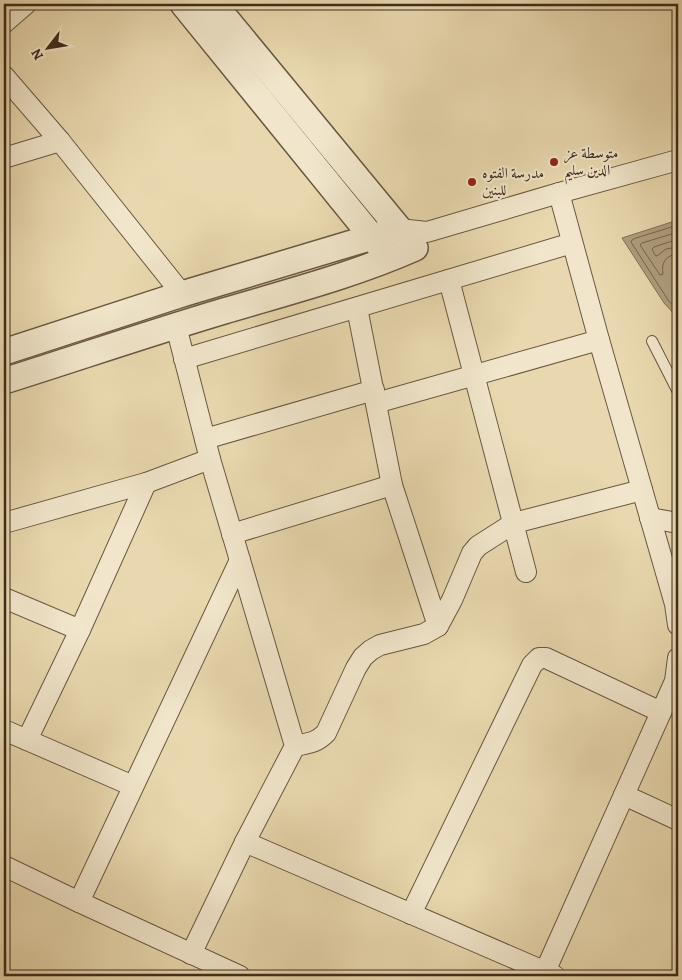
<svg xmlns="http://www.w3.org/2000/svg" width="682" height="980" viewBox="0 0 682 980" font-family="Alegreya,Amiri,serif">
	<style>
		.water { fill: #af9e7d; stroke: #817156 }
		.lines { fill: none; stroke-linecap: round; stroke-linejoin: round }
		.shore { stroke: #76664c; stroke-width: 1 }
		.service-casing { stroke: #685841; stroke-width: 12 }
		.minor-casing { stroke: #685841; stroke-width: 22 }
		.tertiary-casing { stroke: #685841; stroke-width: 28 }
		.service { stroke: #f1e6cb; stroke-width: 10 }
		.minor { stroke: #f1e6cb; stroke-width: 20 }
		.tertiary { stroke: #f1e6cb; stroke-width: 25 }
		.poi-dot { fill: #8f2418; stroke: #f1e6cb; stroke-width: 2 }
		.labels { text-anchor: middle; dominant-baseline: central; stroke-width: 4; stroke-linejoin: round; paint-order: stroke }
		.poi-label { font-size: 15px; fill: #3d2d1c; stroke: #f1e6cb; text-anchor: start }
	</style>
	<rect width="100%" height="100%" fill="#e9d8af"/>
	<filter id="stains"><feTurbulence type="fractalNoise" baseFrequency=".004" numOctaves="4"/><feColorMatrix values="0 0 0 0 .2 0 0 0 0 .09 0 0 0 0 .02 0 0 0 .5 -.17"/></filter>
	<radialGradient id="worn" r=".72"><stop offset=".6" stop-color="#630" stop-opacity="0"/><stop offset="1" stop-color="#630" stop-opacity=".3"/></radialGradient>
	<!-- water -->
	<path class="water" d="M678 220V265L673 267 678 274V318L664 303 622 238Z"/>
	<g class="lines">
		<!-- shore -->
		<g class="shore">
			<path d="M678 225 636 238 632 240 631 242 668 300 678 311"/>
			<path d="M678 232 642 243 640 245 660 275 663 274C661 262 666 255 678 254"/>
			<path d="M678 239 654 247 652 249 655 255 657 256 666 249 678 247"/>
		</g>
		<defs>
			<path id="service" d="M652 341 678 392"/>
			<g id="minor">
				<path d="M4 23 26 4"/>
				<path d="M4 76 60 141 182 294"/>
				<path d="M4 158 60 141"/>
				<path d="M559 193 599 340 675 604 678 625"/>
				<path d="M399 229 427 232 559 193 678 160"/>
				<path d="M449 280 526 572"/>
				<path d="M357 308 392 485 438 626"/>
				<path d="M176 326 210 459 295 746 245 842 191 954"/>
				<path d="M184 359 572 243"/>
				<path d="M376 403 599 340"/>
				<path d="M205 439 374 390"/>
				<path d="M650 518 678 523"/>
				<path d="M4 523 146 483 210 459"/>
				<path d="M232 534 392 485"/>
				<path d="M4 598 80 630"/>
				<path d="M4 730 133 786"/>
				<path d="M27 740 80 630 146 483"/>
				<path d="M295 746C309 743 316 743 326 733L356 668 363 657 371 650 380 645 424 634 438 626 452 600 472 553 478 546 514 523 642 490"/>
				<path d="M624 795 678 820"/>
				<path d="M245 842 555 976"/>
				<path d="M4 866 79 902 240 976"/>
				<path d="M79 902 240 560"/>
				<path d="M411 914 532 665 539 658H546L661 712"/>
				<path d="M543 976 675 681 678 658"/>
			</g>
			<g id="tertiary">
				<path d="M183 4 381 248"/>
				<path d="M4 352 182 294 399 229"/>
				<path d="M4 381C77 358 150 333 224 311 288 292 354 275 415 248L214 4"/>
			</g>
		</defs>
		<!-- service casing -->
		<use href="#service" class="service-casing"/>
		<!-- minor casing -->
		<use href="#minor" class="minor-casing"/>
		<!-- tertiary casing -->
		<use href="#tertiary" class="tertiary-casing"/>
		<!-- service -->
		<use href="#service" class="service"/>
		<!-- minor -->
		<use href="#minor" class="minor"/>
		<!-- tertiary -->
		<use href="#tertiary" class="tertiary"/>
	</g>
	<!-- markers -->
	<g class="poi-dot">
		<circle cx="554" cy="162" r="5"/>
		<circle cx="472" cy="182" r="5"/>
	</g>
	<g class="labels">
		<!-- poi labels -->
		<g class="poi-label">
			<text x="564" y="153">متوسطة عز<tspan x="564" dy="17">الدين سليم</tspan></text>
			<text x="482" y="173">مدرسة الفتوه<tspan x="482" dy="17">للبنين</tspan></text>
		</g>
	</g>
	<!-- margin -->
	<rect width="682" height="980" fill="none" stroke="#e9d8af" stroke-width="20"/>
	<rect x="5" y="5" width="672" height="970" fill="none" stroke="#3d2d1c" stroke-width="2.5"/>
	<rect x="10" y="10" width="662" height="960" fill="none" stroke="#3d2d1c"/>
	<!-- north arrow -->
	<g transform="translate(48 48) rotate(239)" stroke="#f1e6cb" stroke-width="4" paint-order="stroke">
	<path d="M0-4L9 19L0 12L-9 19Z" fill="#3d2d1c"/>
	<text y="-8" font-size="14" font-weight="bold" text-anchor="middle" fill="#3d2d1c">N</text>
	</g>
	<rect width="100%" height="100%" filter="url(#stains)"/>
	<rect width="100%" height="100%" fill="url(#worn)"/>
</svg>
